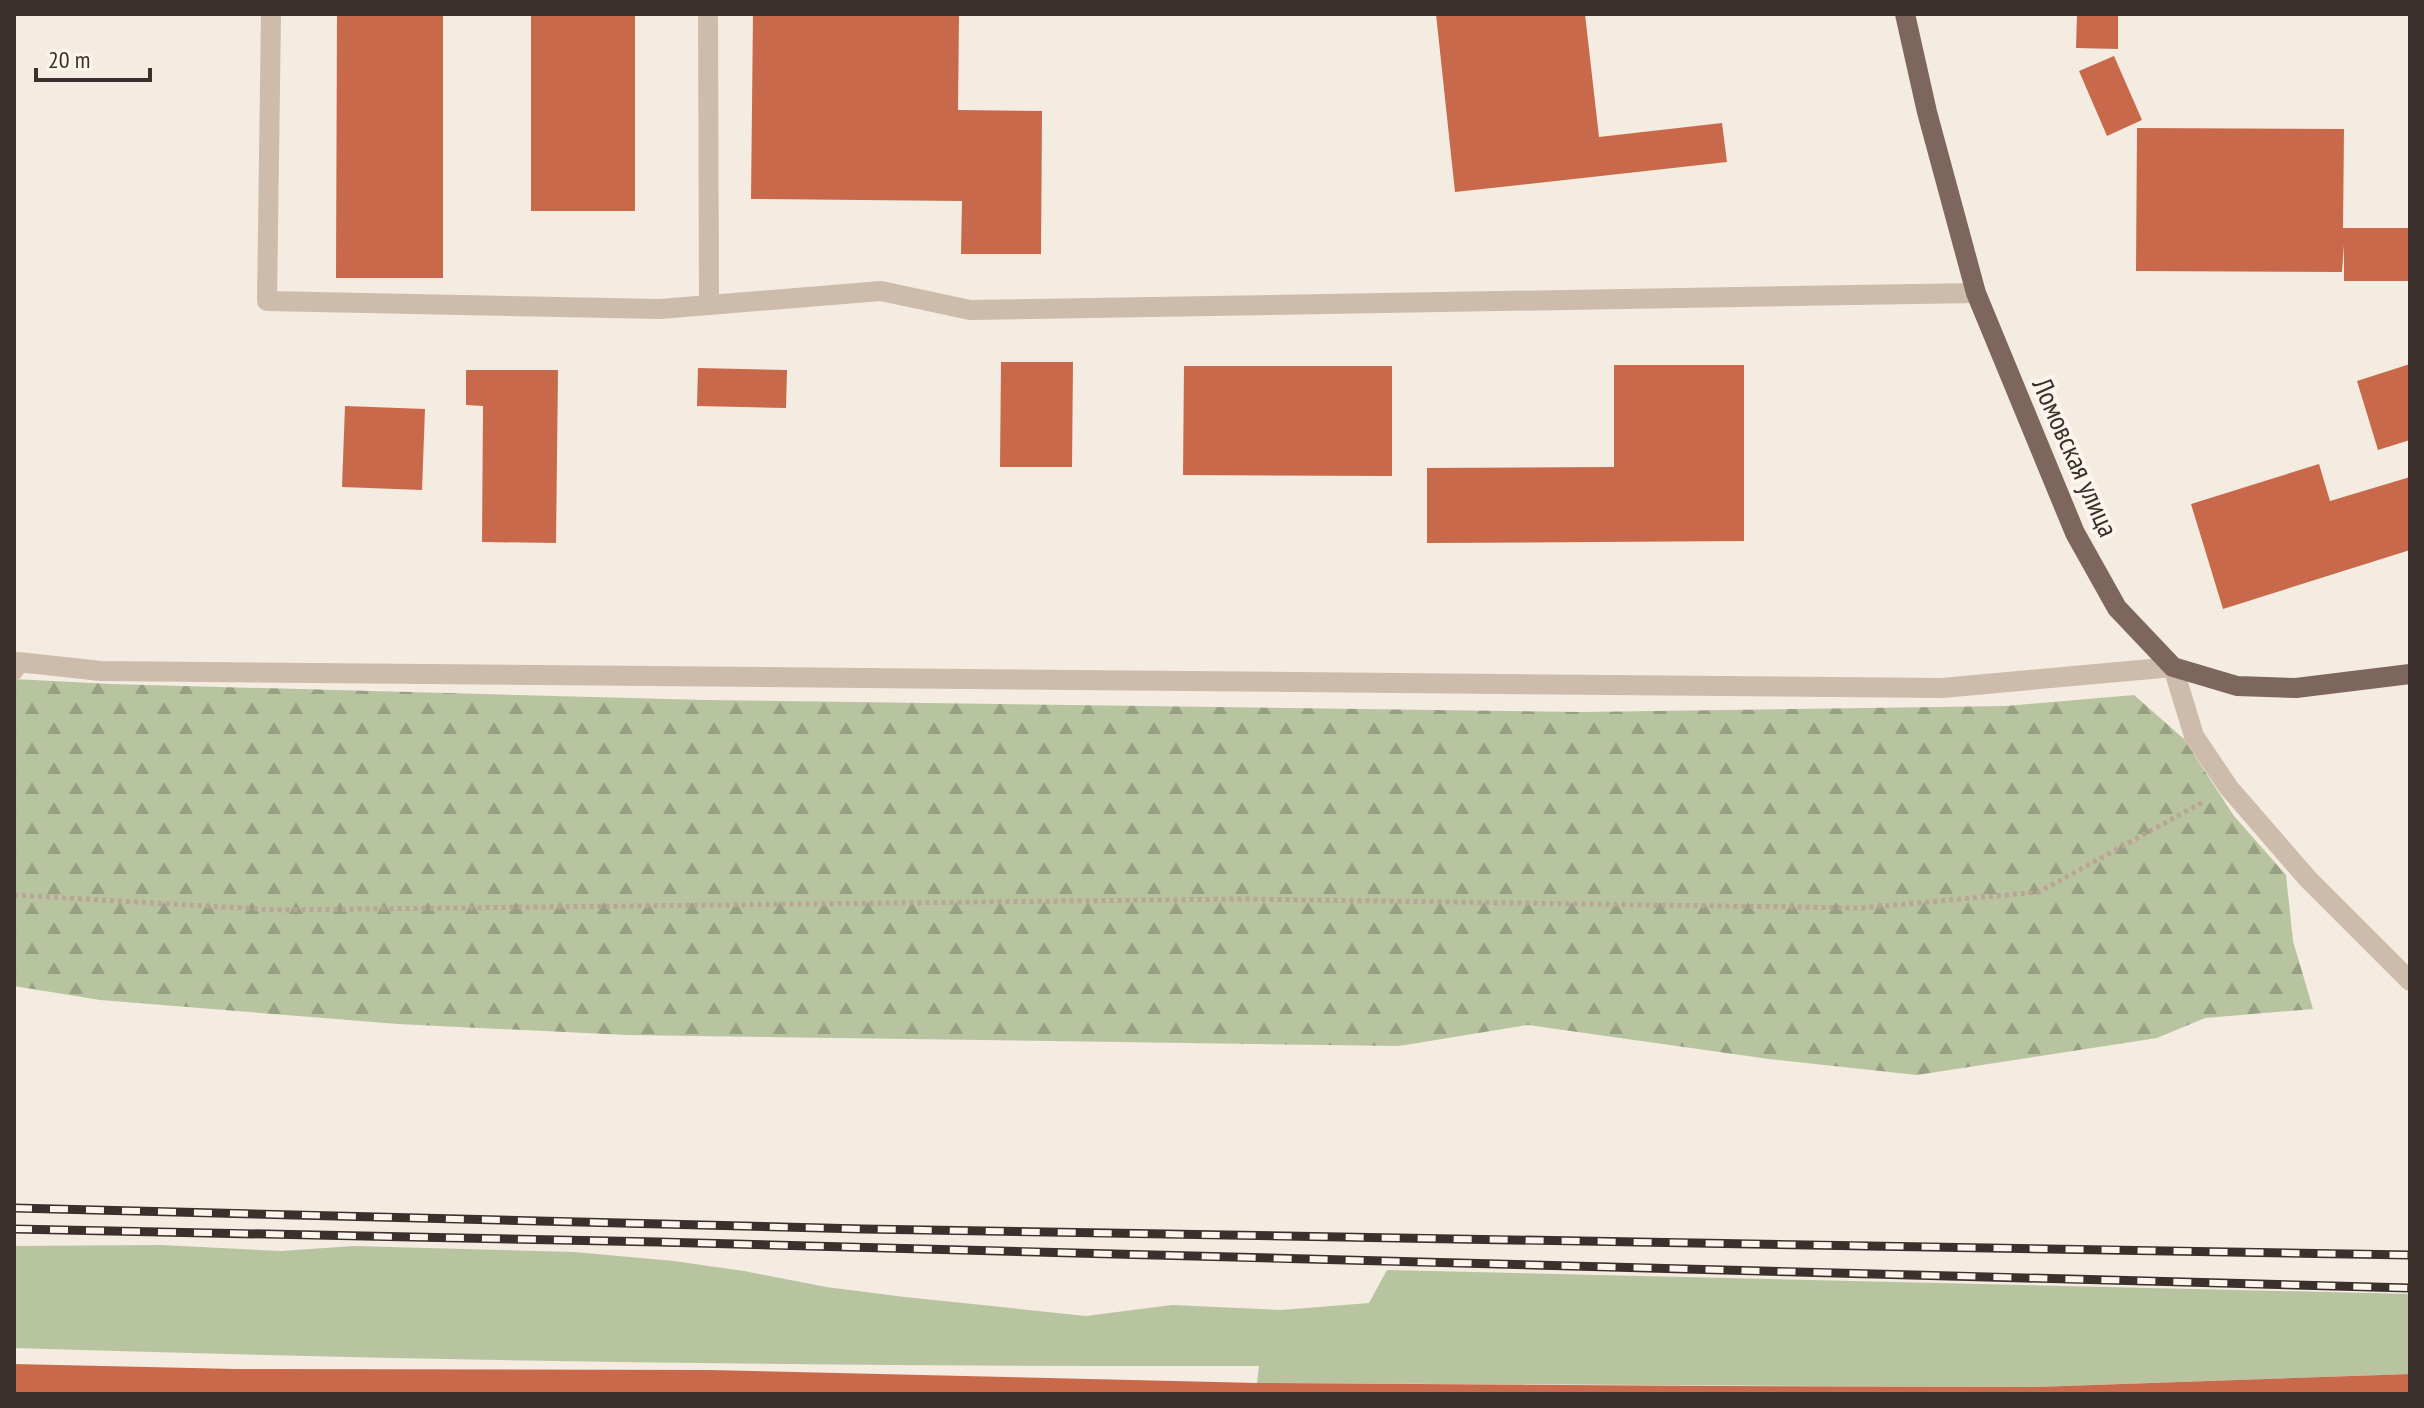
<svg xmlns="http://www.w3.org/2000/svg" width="2424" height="1408" viewBox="0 0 2424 1408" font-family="'PT Sans Narrow',sans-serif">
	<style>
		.green { fill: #b8c4a0 }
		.forest { fill: url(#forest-firs) }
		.building { fill: #c8694b }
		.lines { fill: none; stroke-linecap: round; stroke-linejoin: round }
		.path { stroke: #b9a596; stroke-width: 5; stroke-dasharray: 4 4; stroke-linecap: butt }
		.minor { stroke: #cdbbac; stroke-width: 20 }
		.major { stroke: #7d675c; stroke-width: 20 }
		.rail-casing { stroke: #3b302b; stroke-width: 9 }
		.rail { stroke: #fbf5ee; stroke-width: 6; stroke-dasharray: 18; stroke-linecap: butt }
		.labels { text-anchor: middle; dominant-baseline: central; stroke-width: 8; stroke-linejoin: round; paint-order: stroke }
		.street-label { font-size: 28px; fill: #3b302b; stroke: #fbf5ee }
	</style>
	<defs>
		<pattern id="forest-firs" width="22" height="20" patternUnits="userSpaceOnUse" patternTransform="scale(2)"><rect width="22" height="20" fill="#b8c4a0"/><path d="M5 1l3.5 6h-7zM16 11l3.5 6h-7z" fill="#97a083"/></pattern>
	</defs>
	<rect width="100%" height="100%" fill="#f4ebe1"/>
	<!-- green -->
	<path class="green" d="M161 1245 281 1251 354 1246 574 1252 674 1261 744 1271 826 1287 905 1297 1086 1316 1172 1305 1281 1310 1369 1303 1387 1270 2410 1294V1374L2036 1387 1257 1383 1259 1366C844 1367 429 1361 14 1348V1246Z"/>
	<!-- forest -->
	<path class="forest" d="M14 679 111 684 705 700 1582 712 2006 706 2134 695 2184 739 2234 816 2286 875 2293 941 2313 1009 2205 1018 2157 1038 1917 1075 1769 1059 1528 1025 1399 1046 627 1035 398 1024 100 1000 14 986Z"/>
	<!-- building -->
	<g class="building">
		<path d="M337 14H443V278H336Z"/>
		<rect x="531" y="14" width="104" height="197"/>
		<path d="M753 14H959L958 110 1042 111 1041 254H961L962 201 751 199Z"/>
		<path d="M1436 14H1585L1599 137 1722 123 1727 162 1455 192Z"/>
		<path d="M2077 14H2118V49L2076 48Z"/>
		<path d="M2114 56 2142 120 2107 136 2079 71Z"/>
		<path d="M2137 128 2344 129 2343 228H2410V281H2344V245L2342 272 2136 271Z"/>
		<path d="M1001 362H1073L1072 467H1000Z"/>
		<path d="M2410 364V440L2378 450 2357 381Z"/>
		<path d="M1614 365H1744V541L1427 543V468L1614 467Z"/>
		<path d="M1184 366H1392V476L1183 475Z"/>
		<path d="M698 368 787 370 786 408 697 406Z"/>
		<path d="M466 370H558L556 543 482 542 483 406 466 405Z"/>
		<path d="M345 406 425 409 422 490 342 487Z"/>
		<path d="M2319 464 2330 501 2410 477V550L2223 609 2191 504Z"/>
		<path d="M14 1364 236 1369 709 1370 1257 1383 1723 1386 2036 1387 2410 1374V1394H14Z"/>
	</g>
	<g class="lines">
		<!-- path -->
		<path class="path" d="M14 895 276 910 1243 899 1861 908 2039 892 2203 802"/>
		<!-- minor -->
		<g class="minor">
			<path d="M271 14 267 301 660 309 881 291 970 310 1976 293"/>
			<path d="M708 14 709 305"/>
			<path d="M14 670 18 662 101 671 1942 688 2173 667 2194 736 2229 788 2308 879 2410 981"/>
		</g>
		<!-- major -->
		<path class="major" d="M1905 14 1927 112 1976 293 2075 533 2117 608 2173 667 2237 686 2296 688 2410 674"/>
		<defs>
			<g id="rail">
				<path d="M14 1208 863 1229 2410 1255"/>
				<path d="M14 1229 658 1242 2410 1288"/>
			</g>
		</defs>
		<!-- rail casing -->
		<use href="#rail" class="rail-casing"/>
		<!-- rail -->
		<use href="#rail" class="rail"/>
	</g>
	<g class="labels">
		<!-- street labels -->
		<g class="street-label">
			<text transform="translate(2076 457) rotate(66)">Ломовская улица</text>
		</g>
	</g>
	<!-- border -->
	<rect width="2424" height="1408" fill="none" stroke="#3b302b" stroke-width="32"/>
	<!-- scale -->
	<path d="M36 68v12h114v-12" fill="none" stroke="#3b302b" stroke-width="4"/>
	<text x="48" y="68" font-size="24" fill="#3b302b" stroke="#fbf5ee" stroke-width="6" paint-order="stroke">20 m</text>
</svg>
